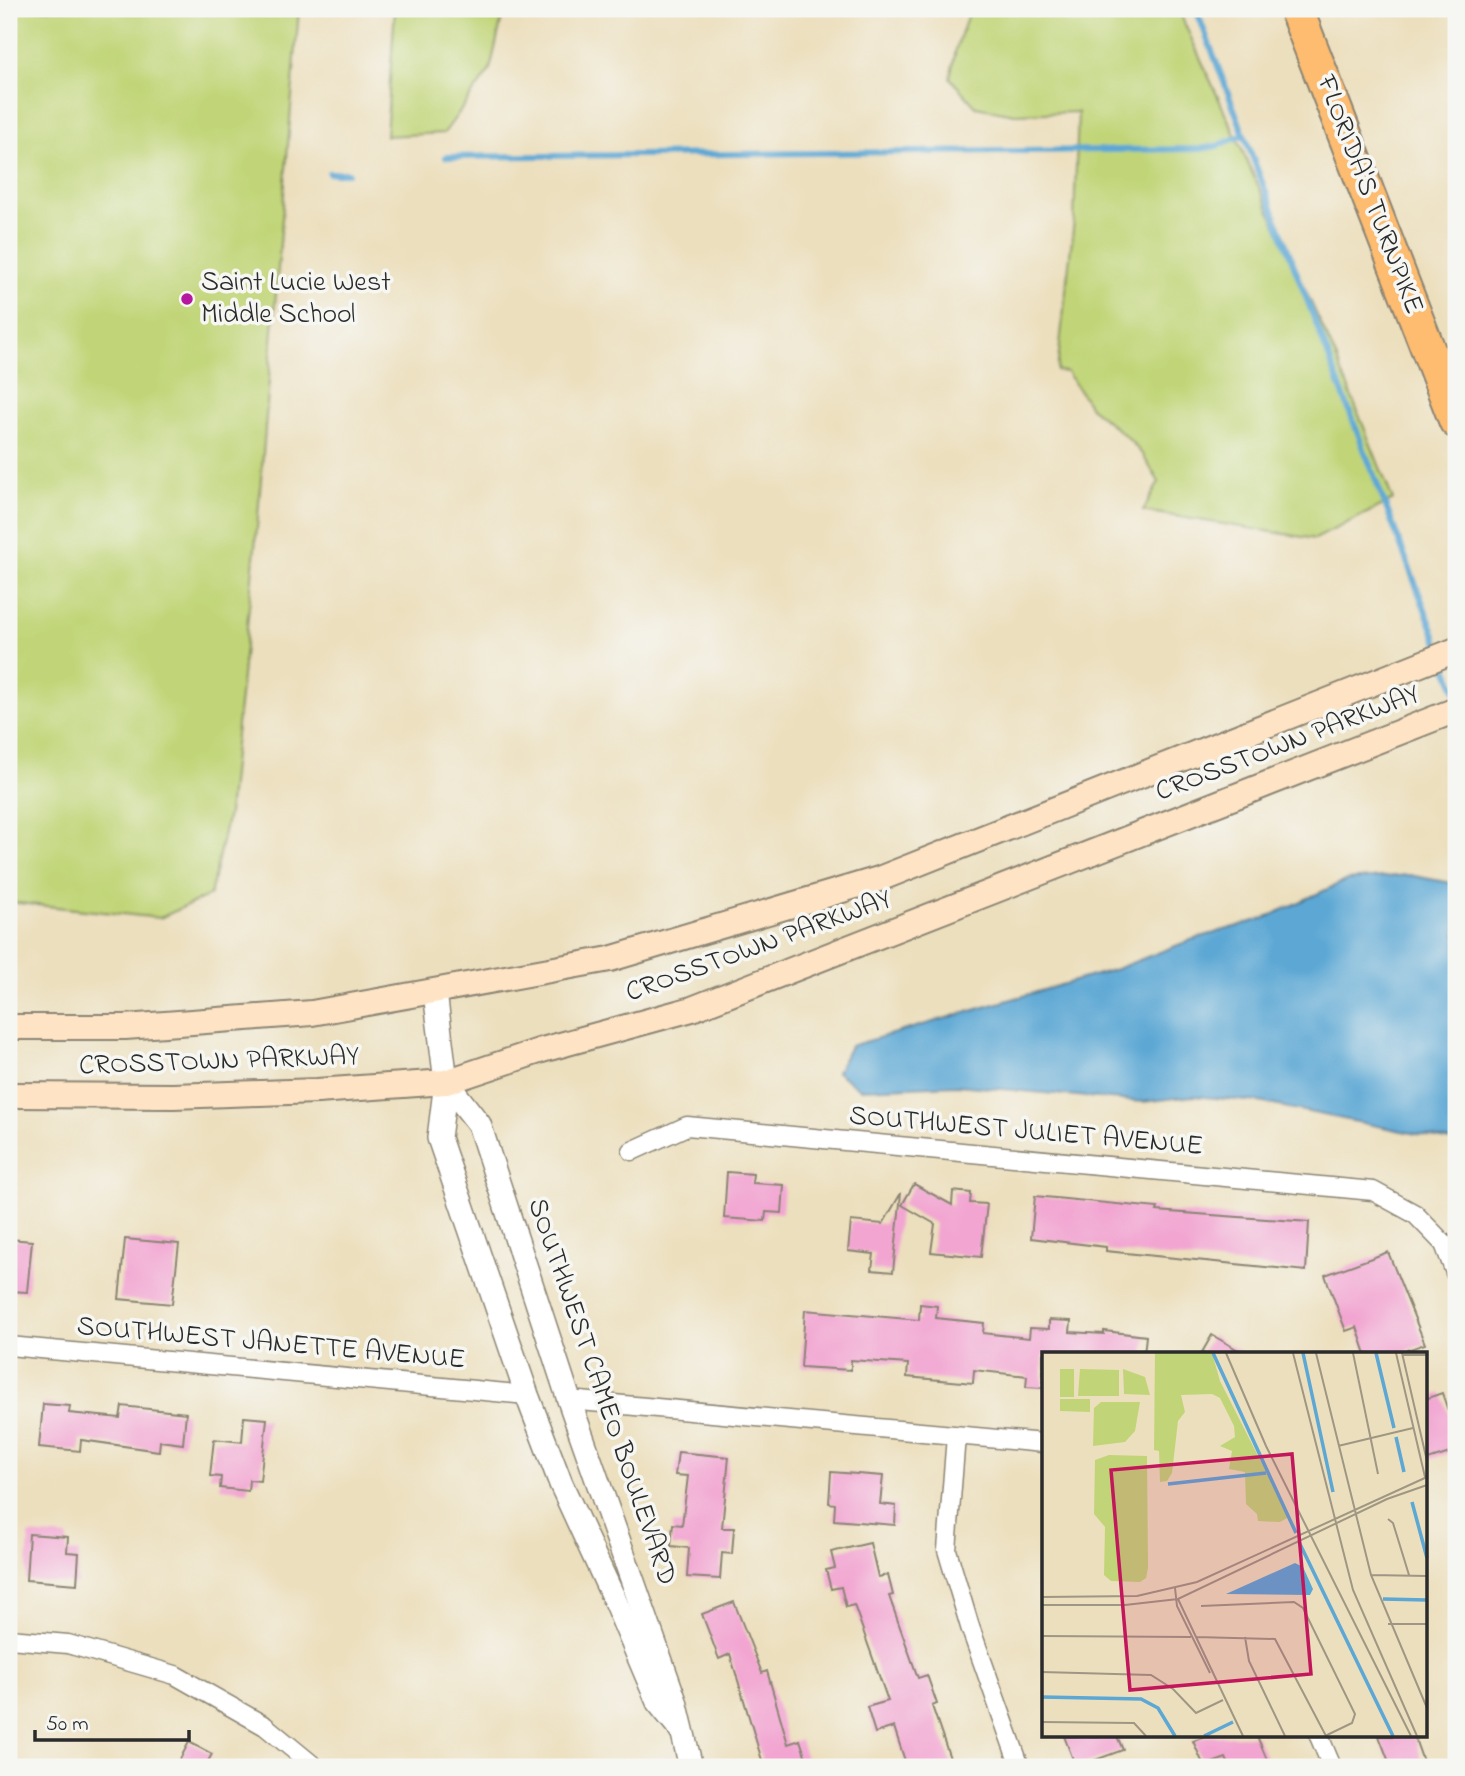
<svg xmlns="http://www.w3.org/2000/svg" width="1465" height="1776" viewBox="0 0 1465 1776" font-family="'Indie Flower',sans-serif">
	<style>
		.green { fill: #c1d578; stroke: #768052; stroke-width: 2 }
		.water { fill: #5ca7d4; stroke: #446980; stroke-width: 2 }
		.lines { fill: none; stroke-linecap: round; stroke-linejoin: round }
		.stream { stroke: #5ca7d4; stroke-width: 6 }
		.building { fill: #f2a5d1 }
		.minor-casing { stroke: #8c8574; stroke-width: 21 }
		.tertiary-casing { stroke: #8c8574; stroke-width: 26 }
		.secondary-casing { stroke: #8c8574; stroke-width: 28 }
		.motorway-casing { stroke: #8c8574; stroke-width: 37 }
		.minor { stroke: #fff; stroke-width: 18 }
		.tertiary { stroke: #fff; stroke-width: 23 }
		.secondary { stroke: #fee4c5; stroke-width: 24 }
		.motorway { stroke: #fdbc6f; stroke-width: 33 }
		.poi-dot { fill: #b5179e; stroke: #f6f6f2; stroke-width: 2.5 }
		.labels { text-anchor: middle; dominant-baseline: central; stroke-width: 7; stroke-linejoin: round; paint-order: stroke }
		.street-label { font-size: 28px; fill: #2b2b2b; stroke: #f6f6f2 }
		.poi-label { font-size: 28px; fill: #2b2b2b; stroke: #f6f6f2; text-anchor: start }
		.inset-river { fill: none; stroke: #5ca7d4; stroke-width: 3.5 }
		.inset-road { fill: none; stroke: #9f9783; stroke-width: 2 }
		.view { fill: #c2185b; fill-opacity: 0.15; stroke: #c2185b; stroke-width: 3.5 }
		.inset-edge { fill: none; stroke: #2b2b2b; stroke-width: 3.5 }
	</style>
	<rect width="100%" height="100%" fill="#f6f6f2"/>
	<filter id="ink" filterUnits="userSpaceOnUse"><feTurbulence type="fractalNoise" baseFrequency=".0143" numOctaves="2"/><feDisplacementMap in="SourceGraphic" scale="14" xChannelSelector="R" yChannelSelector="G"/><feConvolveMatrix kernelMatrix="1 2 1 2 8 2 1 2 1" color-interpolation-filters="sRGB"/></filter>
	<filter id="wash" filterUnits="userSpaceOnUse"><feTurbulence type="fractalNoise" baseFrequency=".00686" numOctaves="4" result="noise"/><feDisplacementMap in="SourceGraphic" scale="28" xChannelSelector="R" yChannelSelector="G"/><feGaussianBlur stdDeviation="1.57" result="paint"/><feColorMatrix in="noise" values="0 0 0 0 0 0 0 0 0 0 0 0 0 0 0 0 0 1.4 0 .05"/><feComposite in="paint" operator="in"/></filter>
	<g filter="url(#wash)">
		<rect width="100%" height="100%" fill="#ecdfbd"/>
		<!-- green -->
		<g class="green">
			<path d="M9 9H299L257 528 228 814 210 895 160 918 9 902Z"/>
			<path d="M395 9H504L490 70 444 133 386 136Z"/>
			<path d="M970 9H1178L1335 355 1393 500 1315 539 1143 511 1159 482 1142 454 1127 437 1090 407 1067 372 1057 371 1074 220 1078 112 1015 114 976 107 950 78 956 49Z"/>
		</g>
		<!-- water -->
		<path class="water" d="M1409 875 1451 883 1456 891V1142L1259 1102 1193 1096 1143 1102 957 1085 860 1089 837 1072 850 1046 1116 969 1191 940 1265 918 1347 880Z"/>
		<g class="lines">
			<!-- stream -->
			<g class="stream">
				<path d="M1196 9 1441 651"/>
				<path d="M446 157 1200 149 1217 146 1243 135"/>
				<path d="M329 173H348"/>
				<path d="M1445 661 1456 692"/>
			</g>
		</g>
		<g id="blocks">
			<!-- building -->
			<g class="building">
				<path d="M727 1172 753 1174 752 1183 784 1185 782 1213 766 1212 765 1221 724 1218Z"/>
				<path d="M914 1184 952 1205 953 1191 971 1193 970 1203 987 1204 981 1257 931 1252 935 1224 902 1205Z"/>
				<path d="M901 1193 893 1272 872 1270 874 1254 848 1251 851 1221 883 1224Z"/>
				<path d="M1035 1196 1158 1208 1157 1211 1309 1222 1306 1271 1106 1251V1247L1031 1238Z"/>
				<path d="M9 1239 32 1241 27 1292 9 1291Z"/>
				<path d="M125 1239 179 1244 172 1304 119 1299Z"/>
				<path d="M1388 1252 1425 1344 1407 1350 1409 1354H1366L1357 1327 1346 1331 1325 1275Z"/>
				<path d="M920 1304 937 1306 936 1318 984 1323 983 1333 1029 1338 1030 1328 1049 1329V1320L1071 1321 1070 1332 1104 1334V1331L1146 1336 1144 1354H1043V1388L1026 1387 1027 1376 974 1370 973 1383 907 1377 908 1364 851 1360V1370L801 1367 805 1310 919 1320Z"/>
				<path d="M1212 1335 1245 1354H1201Z"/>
				<path d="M1442 1393 1456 1434V1451L1425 1461V1399Z"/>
				<path d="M43 1404 70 1406 69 1413 120 1418 122 1406 186 1413 183 1444 160 1441 159 1451 81 1440 80 1451 39 1447Z"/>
				<path d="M244 1417 267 1419 260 1481 249 1480 248 1491 220 1488 221 1477 210 1476 214 1439 242 1442Z"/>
				<path d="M678 1452 729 1457 722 1528H734L732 1554 722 1553 720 1579 687 1577 689 1548 671 1546 673 1524 682 1525 688 1476 675 1475Z"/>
				<path d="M831 1472 883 1476 880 1504 896 1506 895 1525 834 1520 835 1504 829 1503Z"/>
				<path d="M29 1534 68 1537 67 1552 79 1553 77 1584 26 1580Z"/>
				<path d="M870 1543 878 1577 888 1575 893 1595 889 1596 918 1678 927 1675 937 1704 932 1706 953 1767H907L894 1727 875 1733 867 1707 888 1701 854 1605 846 1607 841 1587 831 1589 826 1570 835 1568 831 1552Z"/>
				<path d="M734 1602 762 1673 767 1671 788 1744 800 1740 809 1767H764L730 1654 719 1659 702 1614Z"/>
				<path d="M1064 1736H1117L1123 1750 1076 1767Z"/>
				<path d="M1208 1736H1257L1270 1767H1230L1226 1758 1204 1766 1193 1741Z"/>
				<path d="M1379 1736H1414L1425 1767H1391Z"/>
				<path d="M189 1742 212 1754 205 1767H176Z"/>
			</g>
		</g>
	</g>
	<g filter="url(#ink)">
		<use href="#blocks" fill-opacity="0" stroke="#8c8574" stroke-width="2"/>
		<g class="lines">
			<defs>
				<g id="minor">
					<path d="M632 1151 687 1126 1373 1191 1415 1214 1444 1244 1456 1275"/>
					<path d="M9 1346 527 1395"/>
					<path d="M569 1400 1043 1443"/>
					<path d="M956 1436 947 1550 970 1627 1020 1767"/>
					<path d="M9 1639 68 1644 175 1675 265 1726 315 1767"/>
					<path d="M1319 1736 1332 1767"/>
				</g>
				<g id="tertiary">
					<path d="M435 992 446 1082 439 1138 527 1395 561 1484 615 1601 658 1702 681 1730"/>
					<path d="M446 1082 479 1124 569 1400 675 1701 691 1767"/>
				</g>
				<g id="secondary">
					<path d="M9 1027H125L312 1013 610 959 879 879 1456 650"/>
					<path d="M9 1095 173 1096 317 1091 446 1082 542 1050 692 1009 1456 710"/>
				</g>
				<path id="motorway" d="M1296 9 1456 421"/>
			</defs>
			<!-- minor casing -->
			<use href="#minor" class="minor-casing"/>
			<!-- tertiary casing -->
			<use href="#tertiary" class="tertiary-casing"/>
			<!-- secondary casing -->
			<use href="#secondary" class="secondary-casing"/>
			<!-- motorway casing -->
			<use href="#motorway" class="motorway-casing"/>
			<!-- minor -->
			<use href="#minor" class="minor"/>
			<!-- tertiary -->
			<use href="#tertiary" class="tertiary"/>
			<!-- secondary -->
			<use href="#secondary" class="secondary"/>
			<!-- motorway -->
			<use href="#motorway" class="motorway"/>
		</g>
	</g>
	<!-- markers -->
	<circle class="poi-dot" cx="187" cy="299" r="7"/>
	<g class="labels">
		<!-- street labels -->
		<g class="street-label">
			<text transform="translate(1369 195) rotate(69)">FLORIDA'S TURNPIKE</text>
			<text transform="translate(1288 744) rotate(-21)">CROSSTOWN PARKWAY</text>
			<text transform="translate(759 947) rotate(-20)">CROSSTOWN PARKWAY</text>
			<text transform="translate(219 1062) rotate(-2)">CROSSTOWN PARKWAY</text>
			<text transform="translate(1026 1132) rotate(5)">SOUTHWEST JULIET AVENUE</text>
			<text transform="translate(271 1344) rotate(5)">SOUTHWEST JANETTE AVENUE</text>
			<text transform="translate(601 1392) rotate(71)">SOUTHWEST CAMEO BOULEVARD</text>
		</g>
		<!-- poi labels -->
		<g class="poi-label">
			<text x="201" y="283">Saint Lucie West<tspan x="201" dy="32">Middle School</tspan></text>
		</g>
	</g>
	<!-- overview -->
	<g transform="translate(1042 1352)">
		<rect width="385" height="385" fill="#ecdfbd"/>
		<path d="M113 1H170L178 29 247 165 238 170 216 169 215 162 204 152 203 120 187 117 190 99 178 94 193 85 192 74 178 46 170 42 139 43 143 60 136 69 130 121 125 129 118 130 117 99 112 98ZM18 17H32V45H18ZM38 17 77 18V44H36ZM81 17 103 25 108 43 82 42ZM18 47H48V60L18 59ZM59 50H98L93 79 83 90 51 94 52 56ZM67 103 105 104 106 216 104 226 98 230 69 229 62 223 63 175 52 162 53 108Z" fill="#c1d578"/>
		<path d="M253 211 261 215 271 237 268 243 184 242Z" fill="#5ca7d4"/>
		<path class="inset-river" d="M171 1 254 181M261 1 291 140M334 1 352 76M354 85 362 120M126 132 224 121M370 150 385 206M257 190 351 384M341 247 385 248M0 345 99 347 116 356 133 384M162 384 191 370"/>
		<path class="inset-road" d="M184 1 224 94 369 384M251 1 311 238 375 384M274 1 329 223 385 356M311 1 336 122M354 1 383 125M360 1 385 109M360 3H385M296 94 371 76M346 167 351 171 367 223M329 223 385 224M133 236 135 254 168 321M0 245 95 244 155 230 385 125M136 247 201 384M0 253H83L136 247 345 147 385 133M159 254 252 250 261 256 313 362 310 371 283 384M346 272H385M0 284 149 285M154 285 233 287 284 384M203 285 207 309 243 384M0 320 109 323 131 337 154 361 181 348M0 370 92 371 104 384"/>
		<path class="view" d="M250 102 269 322 88 338 69 118Z"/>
		<rect width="385" height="385" class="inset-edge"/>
	</g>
	<!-- margin -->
	<rect width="1465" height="1776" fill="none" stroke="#f6f6f2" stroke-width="35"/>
	<!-- scale -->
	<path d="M35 1730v10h154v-10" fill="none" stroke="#2b2b2b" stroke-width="3.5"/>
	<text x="46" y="1730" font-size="21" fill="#2b2b2b" stroke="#f6f6f2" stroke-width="5" paint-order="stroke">50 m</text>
</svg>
